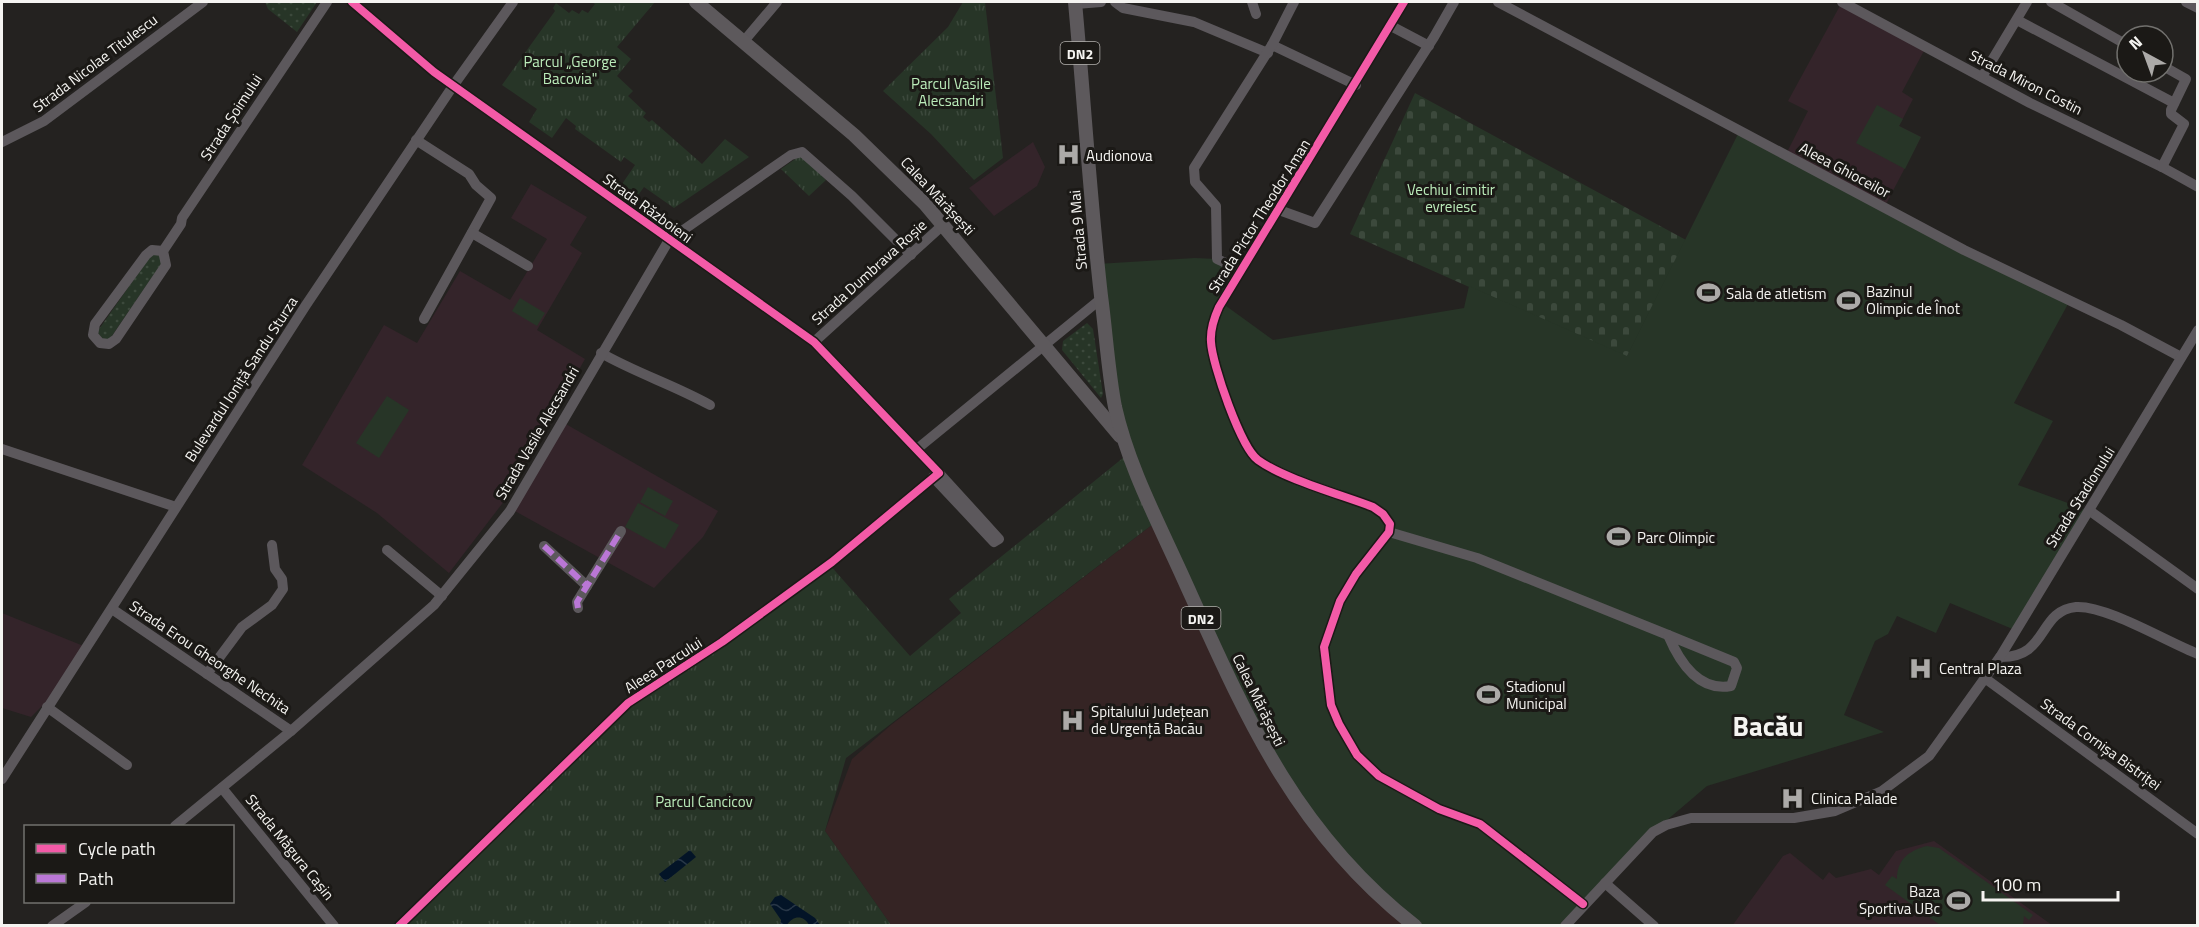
<svg xmlns="http://www.w3.org/2000/svg" width="2199" height="927" viewBox="0 0 2199 927" font-family="'Titillium Web',sans-serif">
	<style>
		.education { fill: #34242a }
		.medical { fill: #352424 }
		.grass { fill: url(#grass-dots) }
		.cemetery { fill: url(#cemetery-stones) }
		.park { fill: url(#park-tufts) }
		.pitch { fill: #273527 }
		.water { fill: url(#water-waves) }
		.lines { fill: none; stroke-linecap: round; stroke-linejoin: round }
		.minor { stroke: #5c585c; stroke-width: 10 }
		.major { stroke: #5d595c; stroke-width: 14 }
		.quiet { stroke: #ba77d6; stroke-width: 6; stroke-dasharray: 12 6; stroke-linecap: butt }
		.cycleway-casing { stroke: #1b1916; stroke-width: 11 }
		.cycleway { stroke: #f35aa7; stroke-width: 8 }
		.labels { text-anchor: middle; dominant-baseline: central; stroke-width: 6; stroke-linejoin: round; paint-order: stroke }
		.shield { fill: #1b1916; stroke: #b4b2af; stroke-width: 1.5 }
		.shield-label { font-size: 14px; font-weight: bold; fill: #f5f4f1 }
		.park-label { font-size: 15px; fill: #bbecba; stroke: #1b1916 }
		.street-label { font-size: 15px; fill: #f5f4f1; stroke: #1b1916 }
		.poi-label { font-size: 15px; fill: #f5f4f1; stroke: #1b1916; text-anchor: start }
		.town-label { font-size: 27px; font-weight: bold; fill: #f5f4f1; stroke: #1b1916 }
	</style>
	<defs>
		<pattern id="grass-dots" width="8" height="8" patternUnits="userSpaceOnUse" patternTransform="scale(1.5)"><rect width="8" height="8" fill="#273527"/><path d="M2 2h.1M6 6h.1" fill="none" stroke="#3c493c" stroke-width="1.8" stroke-linecap="round"/></pattern>
		<pattern id="cemetery-stones" width="16" height="16" patternUnits="userSpaceOnUse" patternTransform="scale(1.5)"><rect width="16" height="16" fill="#273527"/><path d="M2 7V4a2 2 0 0 1 4 0v3zM10 15v-3a2 2 0 0 1 4 0v3z" fill="#3c493c"/></pattern>
		<pattern id="park-tufts" width="24" height="20" patternUnits="userSpaceOnUse" patternTransform="scale(1.5)"><rect width="24" height="20" fill="#273527"/><path d="M3 7l-1-3M5 7V3M7 7l1-3M15 17l-1-3M17 17v-4M19 17l1-3" fill="none" stroke="#3c493c"/></pattern>
		<pattern id="water-waves" width="16" height="10" patternUnits="userSpaceOnUse" patternTransform="scale(1.5)"><rect width="16" height="10" fill="#031427"/><path d="M0 5q4-4 8 0t8 0" fill="none" stroke="#283747"/></pattern>
	</defs>
	<rect width="100%" height="100%" fill="#242220"/>
	<!-- education -->
	<g class="education">
		<path d="M1842 2 1926 47 1902 92 1913 99 1899 126 1921 137 1884 208 1785 156 1808 111 1788 101Z"/>
		<path d="M1033 142 1045 167 1037 186 994 216 969 188Z"/>
		<path d="M531 184 587 217 570 245 582 253 537 330 585 359 505 500 449 573 377 513 302 465 384 325 417 343 460 271 510 300 547 239 511 218Z"/>
		<path d="M564 423 718 511 703 537 654 588 513 510Z"/>
		<path d="M2 613 86 647 47 701 31 717 2 708Z"/>
		<path d="M1934 841 2052 925 1732 926 1783 856 1790 853 1823 880 1829 872 1836 878 1871 869 1879 875 1896 851Z"/>
	</g>
	<!-- medical -->
	<path class="medical" d="M1157 521 1415 925H891L825 831 852 759 891 725Z"/>
	<!-- grass -->
	<g class="grass">
		<path d="M265 2H317L297 32 268 9Z"/>
		<path d="M151 255H158L163 261 109 340 104 342 97 332Z"/>
		<path d="M1087 323 1093 329 1103 394 1101 398 1062 350 1063 341Z"/>
	</g>
	<!-- cemetery -->
	<path class="cemetery" d="M1415 93 1686 240 1627 357 1350 234Z"/>
	<!-- park -->
	<g class="park">
		<path d="M592 2H655L617 47 631 59 617 76 633 91 628 96 646 113 643 117 649 122 652 120 702 164 725 139 749 157 674 208 644 187 636 198 620 187 635 165 624 157 621 162 575 129 576 126 566 118 552 138 529 122 537 109 502 85 555 11 553 8 556 3 569 13 572 10 579 14 582 10 588 13 595 4Z"/>
		<path d="M963 2H985L1003 158 974 180 931 134 883 91 948 27Z"/>
		<path d="M801 155 826 180 809 196 781 169Z"/>
		<path d="M1129 453 1157 521 846 758 825 831 891 925 398 926 628 703 829 564 910 656 961 613 949 599Z"/>
	</g>
	<!-- pitch -->
	<g class="pitch">
		<path d="M1877 105 1903 119 1899 126 1921 137 1905 169 1856 143Z"/>
		<path d="M1739 132 2068 304 2014 403 2053 421 2018 485 2090 511 2015 630 1950 603 1936 633 1897 616 1888 634 1875 641 1844 715 1884 732 1707 786 1653 832 1565 925H1415L1395 910 1284 782 1129 453 1097 264 1195 258 1217 259 1241 270 1222 303 1273 340 1464 308 1469 286 1627 356Z"/>
		<path d="M520 298 545 313 537 326 512 311Z"/>
		<path d="M387 396 409 410 379 458 356 443Z"/>
		<path d="M648 487 673 501 665 516 640 502Z"/>
		<path d="M638 503 679 525 665 549 625 527Z"/>
		<path d="M1927 846 1939 848 2033 915 2029 920 2024 916 2023 925H1940L1885 885 1892 876 1897 879C1897 859 1910 850 1927 846Z"/>
	</g>
	<!-- water -->
	<g class="water">
		<path d="M690 850 696 857 665 882 659 874Z"/>
		<path d="M781 895 815 918 820 925H809C804 915 793 915 787 925H780L781 920 770 904 775 897Z"/>
	</g>
	<g class="lines">
		<!-- minor -->
		<g class="minor">
			<path d="M352 2 434 72 814 342 939 473 832 562 722 642 628 703 399 926"/>
			<path d="M1115 2 1123 8 1194 22 1268 53"/>
			<path d="M1252 2 1256 14"/>
			<path d="M1404 2 1219 307C1214 318 1210 329 1211 342 1212 364 1241 448 1258 460 1284 479 1342 495 1373 507L1383 514 1390 524 1389 532 1356 574 1340 601 1324 647 1331 705 1339 724 1357 755 1379 776 1439 809 1480 824 1583 904"/>
			<path d="M1498 2 1964 250 2121 325 2181 357"/>
			<path d="M1842 2 2030 103 2162 167 2198 187"/>
			<path d="M2051 2 2127 45"/>
			<path d="M2186 2 2198 8"/>
			<path d="M1076 4 1101 2"/>
			<path d="M2017 20 2174 103"/>
			<path d="M1391 26 1429 46"/>
			<path d="M744 41 777 2"/>
			<path d="M1272 45 1356 85"/>
			<path d="M1982 77 2027 2"/>
			<path d="M416 140 469 174 476 185 491 198 424 319"/>
			<path d="M2 142 44 121 203 2"/>
			<path d="M2162 167 2184 124 2171 114V110L2186 79 2163 66"/>
			<path d="M1279 210 1315 223 1434 37 1454 2"/>
			<path d="M472 233 528 266"/>
			<path d="M152 250 163 251 166 265 116 339 109 344 100 343 93 335 95 324 146 255Z"/>
			<path d="M163 251 181 224 182 218 327 2"/>
			<path d="M1241 270 1217 259 1216 206 1195 182 1194 168 1272 45 1294 2"/>
			<path d="M814 342 944 224"/>
			<path d="M601 353C636 373 674 385 710 405"/>
			<path d="M2 449 176 507"/>
			<path d="M917 449 1102 298"/>
			<path d="M933 477 994 542 999 539 939 473"/>
			<path d="M2090 511 2198 589"/>
			<path d="M1389 532 1477 558 1668 635"/>
			<path d="M544 546 587 586"/>
			<path d="M387 550 442 596"/>
			<path d="M578 608 577 602 621 531"/>
			<path d="M112 609 291 731"/>
			<path d="M1668 635 1734 662 1737 668 1731 686C1698 692 1679 661 1668 635Z"/>
			<path d="M2000 657C2049 658 2037 611 2076 607 2106 605 2167 642 2198 654"/>
			<path d="M207 674 242 627 272 605 283 589 282 579 275 569 272 545"/>
			<path d="M1986 679 2198 834"/>
			<path d="M47 707 127 765"/>
			<path d="M2 779 306 305 453 86 513 2"/>
			<path d="M222 788 334 926"/>
			<path d="M175 826 291 731 434 605 510 511 669 240 791 155 802 152 852 196 911 255"/>
			<path d="M1605 883 1654 926"/>
			<path d="M52 926 86 902"/>
			<path d="M1565 926 1653 832 1666 825 1691 818H1794L1835 811 1882 791 1929 756 2000 657 2198 330"/>
		</g>
		<!-- major -->
		<g class="major">
			<path d="M696 2 854 135 925 204 1120 436"/>
			<path d="M1075 2C1084 100 1090 198 1101 296 1106 333 1108 371 1115 407 1128 465 1157 520 1181 573 1243 710 1292 830 1415 926"/>
		</g>
		<!-- quiet -->
		<g class="quiet">
			<path d="M544 546 587 586"/>
			<path d="M578 608 577 602 621 531"/>
		</g>
		<defs>
			<g id="cycleway">
				<path d="M352 2 434 72 814 342 939 473 832 562 722 642 628 703 399 926"/>
				<path d="M1404 2 1219 307C1214 318 1210 329 1211 342 1212 364 1241 448 1258 460 1284 479 1342 495 1373 507L1383 514 1390 524 1389 532 1356 574 1340 601 1324 647 1331 705 1339 724 1357 755 1379 776 1439 809 1480 824 1583 904"/>
			</g>
		</defs>
		<!-- cycleway casing -->
		<use href="#cycleway" class="cycleway-casing"/>
		<!-- cycleway -->
		<use href="#cycleway" class="cycleway"/>
	</g>
	<!-- icons -->
	<defs>
		<symbol id="hospital-bare" viewBox="-9 -9 18 18"><path d="M-5-5h3v3.5h4V-5h3V5h-3V1.5h-4V5h-3Z" fill="#acaaa8" stroke="#1b1916" stroke-width="2.5" paint-order="stroke"/></symbol>
		<symbol id="stadium-bare" viewBox="-9 -9 18 18"><path d="M0-5a6.5 5 0 1 0 0 10a6.5 5 0 1 0 0-10ZM-3.5-1.8h7v3.6h-7Z" fill="#acaaa8" stroke="#1b1916" stroke-width="2.5" paint-order="stroke"/></symbol>
	</defs>
	<g fill-rule="evenodd">
		<use href="#hospital-bare" x="1052" y="138" width="33" height="33"/>
		<use href="#stadium-bare" x="1692" y="276" width="33" height="33"/>
		<use href="#stadium-bare" x="1832" y="284" width="33" height="33"/>
		<use href="#stadium-bare" x="1602" y="520" width="33" height="33"/>
		<use href="#hospital-bare" x="1904" y="652" width="33" height="33"/>
		<use href="#stadium-bare" x="1472" y="678" width="33" height="33"/>
		<use href="#hospital-bare" x="1056" y="704" width="33" height="33"/>
		<use href="#hospital-bare" x="1776" y="782" width="33" height="33"/>
		<use href="#stadium-bare" x="1942" y="884" width="33" height="33"/>
	</g>
	<g class="labels">
		<!-- shield labels -->
		<g class="shield">
			<rect x="1060.5" y="42" width="39" height="22" rx="4.5"/>
			<rect x="1181.5" y="607" width="39" height="22" rx="4.5"/>
		</g>
		<g class="shield-label">
			<text x="1080" y="53">DN2</text>
			<text x="1201" y="618">DN2</text>
		</g>
		<!-- park labels -->
		<g class="park-label">
			<text x="570" y="61">Parcul „George<tspan x="570" dy="17">Bacovia"</tspan></text>
			<text x="951" y="83">Parcul Vasile<tspan x="951" dy="17">Alecsandri</tspan></text>
			<text x="1451" y="189">Vechiul cimitir<tspan x="1451" dy="17">evreiesc</tspan></text>
			<text x="704" y="801">Parcul Cancicov</text>
		</g>
		<!-- street labels -->
		<g class="street-label">
			<text transform="translate(95 63) rotate(-37)">Strada Nicolae Titulescu</text>
			<text transform="translate(2026 82) rotate(27)">Strada Miron Costin</text>
			<text transform="translate(231 117) rotate(-57)">Strada Șoimului</text>
			<text transform="translate(1845 170) rotate(28)">Aleea Ghioceilor</text>
			<text transform="translate(938 196) rotate(47)">Calea Mărășești</text>
			<text transform="translate(648 208) rotate(36)">Strada Războieni</text>
			<text transform="translate(1259 216) rotate(-58)">Strada Pictor Theodor Aman</text>
			<text transform="translate(1078 230) rotate(-95)">Strada 9 Mai</text>
			<text transform="translate(869 272) rotate(-42)">Strada Dumbrava Roșie</text>
			<text transform="translate(241 379) rotate(-57)">Bulevardul Ioniță Sandu Sturza</text>
			<text transform="translate(537 433) rotate(-60)">Strada Vasile Alecsandri</text>
			<text transform="translate(2080 497) rotate(-58)">Strada Stadionului</text>
			<text transform="translate(210 657) rotate(34)">Strada Erou Gheorghe Nechita</text>
			<text transform="translate(663 665) rotate(-33)">Aleea Parcului</text>
			<text transform="translate(1259 700) rotate(64)">Calea Mărășești</text>
			<text transform="translate(2101 744) rotate(36)">Strada Cornișa Bistriței</text>
			<text transform="translate(290 847) rotate(51)">Strada Măgura Cașin</text>
		</g>
		<!-- poi labels -->
		<g class="poi-label">
			<text x="1086" y="155">Audionova</text>
			<text x="1866" y="291">Bazinul<tspan x="1866" dy="17">Olimpic de Înot</tspan></text>
			<text x="1726" y="293">Sala de atletism</text>
			<text x="1637" y="537">Parc Olimpic</text>
			<text x="1939" y="668">Central Plaza</text>
			<text x="1506" y="686">Stadionul<tspan x="1506" dy="17">Municipal</tspan></text>
			<text x="1091" y="711">Spitalului Județean<tspan x="1091" dy="17">de Urgență Bacău</tspan></text>
			<text x="1811" y="798">Clinica Palade</text>
			<text x="1940" y="891" text-anchor="end">Baza<tspan x="1940" dy="17">Sportiva UBc</tspan></text>
		</g>
		<!-- town labels -->
		<g class="town-label">
			<text x="1768" y="725">Bacău</text>
		</g>
	</g>
	<!-- border -->
	<rect width="2199" height="927" fill="none" stroke="#f5f4f1" stroke-width="6"/>
	<!-- legend -->
	<rect x="24" y="825" width="210" height="78" fill="#1b1916" stroke="#72716e" stroke-width="1.5"/>
	<rect x="36" y="844" width="30" height="9" fill="#f35aa7" stroke="#72716e" stroke-width="1.5"/>
	<text x="78" y="855" font-size="18" fill="#f5f4f1">Cycle path</text>
	<rect x="36" y="874" width="30" height="9" fill="#ba77d6" stroke="#72716e" stroke-width="1.5"/>
	<text x="78" y="885" font-size="18" fill="#f5f4f1">Path</text>
	<!-- north arrow -->
	<g transform="translate(2145 54) rotate(319)"><circle r="28" fill="#1b1916" stroke="#72716e" stroke-width="1.5"/>
	<path d="M0-4.5L10 22L0 15L-10 22Z" fill="#acaaa8"/>
	<text y="-9" font-size="16" font-weight="bold" text-anchor="middle" fill="#f5f4f1">N</text>
	</g>
	<!-- scale -->
	<path d="M1983 891v9h135v-9" fill="none" stroke="#f5f4f1" stroke-width="3"/>
	<text x="1992" y="891" font-size="18" fill="#f5f4f1" stroke="#1b1916" stroke-width="4.5" paint-order="stroke">100 m</text>
</svg>
